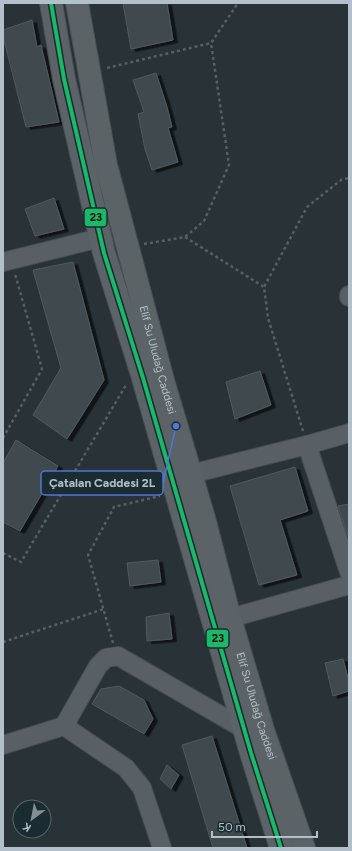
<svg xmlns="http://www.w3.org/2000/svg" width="352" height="851" viewBox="0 0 352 851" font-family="Figtree,sans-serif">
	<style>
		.building { fill: #41494d; stroke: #505a5f; filter: url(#shadow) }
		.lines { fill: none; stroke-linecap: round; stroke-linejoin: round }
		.minor-casing { stroke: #464e52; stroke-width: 20 }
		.major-casing { stroke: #464f54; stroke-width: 24 }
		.path { stroke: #565f61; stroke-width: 2.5; stroke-dasharray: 3 3; stroke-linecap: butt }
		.minor { stroke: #586065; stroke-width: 18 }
		.major { stroke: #5b6367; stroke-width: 22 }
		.bus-1-casing { stroke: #1b2b32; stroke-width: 7 }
		.bus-1 { stroke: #1ab867; stroke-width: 4 }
		.labels { text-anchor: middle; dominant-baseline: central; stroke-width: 3; stroke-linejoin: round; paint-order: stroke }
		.street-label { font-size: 11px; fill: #b2c1c9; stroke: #1b2b32 }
		.leader { fill: none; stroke: #5176d3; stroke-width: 1.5 }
		.callout-dot { fill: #5176d3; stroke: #1b2b32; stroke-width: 1.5 }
		.callout { fill: #1b2b32; stroke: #5176d3; stroke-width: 1.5 }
		.callout-label { font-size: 12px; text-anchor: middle; font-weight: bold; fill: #b2c1c9 }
		.line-badge { stroke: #1b2b32; stroke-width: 1.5 }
		.pale-badge-label { font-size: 11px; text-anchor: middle; font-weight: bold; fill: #111 }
	</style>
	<defs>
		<filter id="shadow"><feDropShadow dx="4.5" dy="2.5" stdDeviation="0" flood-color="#0009"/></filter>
	</defs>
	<rect width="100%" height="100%" fill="#283237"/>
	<!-- building -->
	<g class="building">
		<path d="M123 3H167L173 40 131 49Z"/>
		<path d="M32 20 37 47 41 45 59 122 26 127 3 36V30Z"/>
		<path d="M156 73 167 107 172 127 168 128 178 162 152 170 145 149 138 114 144 112 133 80Z"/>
		<path d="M54 198 64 229 35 236 25 209Z"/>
		<path d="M73 262 104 380 67 439 33 415 61 368 33 270Z"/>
		<path d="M260 371 271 405 235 419 226 382Z"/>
		<path d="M16 440 58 466 20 531 3 522V463Z"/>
		<path d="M295 467 308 511 280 520 297 575 259 585 230 486Z"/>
		<path d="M349 504V539L338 506Z"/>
		<path d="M158 560 161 582 130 586 127 563Z"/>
		<path d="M169 613 172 639 147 641 146 617Z"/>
		<path d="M343 659 349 682V691L333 696 325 663Z"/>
		<path d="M119 686 144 700 153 719 144 734 92 704 101 689Z"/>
		<path d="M212 736 247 848H213L182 745Z"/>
		<path d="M167 765 179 775 171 789 160 779Z"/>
	</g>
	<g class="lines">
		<defs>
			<g id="minor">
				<path d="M3 262 100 238"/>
				<path d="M349 295V297"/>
				<path d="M307 445 349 572"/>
				<path d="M191 474 307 445 349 433"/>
				<path d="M230 618 349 585"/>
				<path d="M64 726 126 768 142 788 162 848"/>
				<path d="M3 745 64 726 98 666 106 658 118 656 244 729"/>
			</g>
			<g id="major">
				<path d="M51 3 64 79 104 253 143 378 251 753 281 848"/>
				<path id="s1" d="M77 3 106 165 164 384 204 518 230 618 263 730 304 848"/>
			</g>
		</defs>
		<!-- minor casing -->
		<use href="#minor" class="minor-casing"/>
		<!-- major casing -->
		<use href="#major" class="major-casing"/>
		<!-- path -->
		<g class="path">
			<path d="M107 68 211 43"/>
			<path d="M185 237 264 287"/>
			<path d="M144 244 185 237 204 221 229 165 211 43 238 3"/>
			<path d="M303 431 268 318 264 287 307 207 341 180 349 178"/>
			<path d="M3 438 42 369 15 274"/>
			<path d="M3 553 21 562 126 385"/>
			<path d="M3 642 104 609"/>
			<path d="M113 643 88 555 114 507 160 496"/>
		</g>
		<!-- minor -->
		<use href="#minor" class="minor"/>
		<!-- major -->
		<use href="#major" class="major"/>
		<defs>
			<path id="bus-1" d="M51 3 64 79 104 253 143 378 251 753 281 848"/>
		</defs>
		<!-- bus-1 casing -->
		<use href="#bus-1" class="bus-1-casing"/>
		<!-- bus-1 -->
		<use href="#bus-1" class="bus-1"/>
	</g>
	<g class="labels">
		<!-- street labels -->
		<g class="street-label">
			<text stroke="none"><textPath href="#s1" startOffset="366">Elif Su Uludağ Caddesi</textPath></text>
			<text stroke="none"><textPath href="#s1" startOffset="726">Elif Su Uludağ Caddesi</textPath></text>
		</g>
	</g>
	<!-- callouts -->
	<path class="leader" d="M176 426L163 483"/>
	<circle class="callout-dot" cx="176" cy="426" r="4"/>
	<rect class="callout" x="41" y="471" width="122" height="24" rx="4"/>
	<g class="callout-label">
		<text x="102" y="487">Çatalan Caddesi 2L</text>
	</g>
	<g class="line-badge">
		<rect x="84" y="208" width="23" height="19" rx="4" fill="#1ab867"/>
		<rect x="206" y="629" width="23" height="19" rx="4" fill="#1ab867"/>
	</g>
	<g class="pale-badge-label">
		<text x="96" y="221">23</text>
		<text x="218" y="642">23</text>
	</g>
	<!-- border -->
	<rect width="352" height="851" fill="none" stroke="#b2c1c9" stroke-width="8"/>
	<!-- north arrow -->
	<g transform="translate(32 819) rotate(212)"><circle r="19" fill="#1b2b32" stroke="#57676e"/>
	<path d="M0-3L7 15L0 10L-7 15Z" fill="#828f96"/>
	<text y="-6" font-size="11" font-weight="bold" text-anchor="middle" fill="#b2c1c9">K</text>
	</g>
	<!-- scale -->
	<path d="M212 831v6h105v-6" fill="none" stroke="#b2c1c9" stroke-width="2"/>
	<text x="218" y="831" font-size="12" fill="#b2c1c9" stroke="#1b2b32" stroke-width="3" paint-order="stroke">50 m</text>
</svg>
